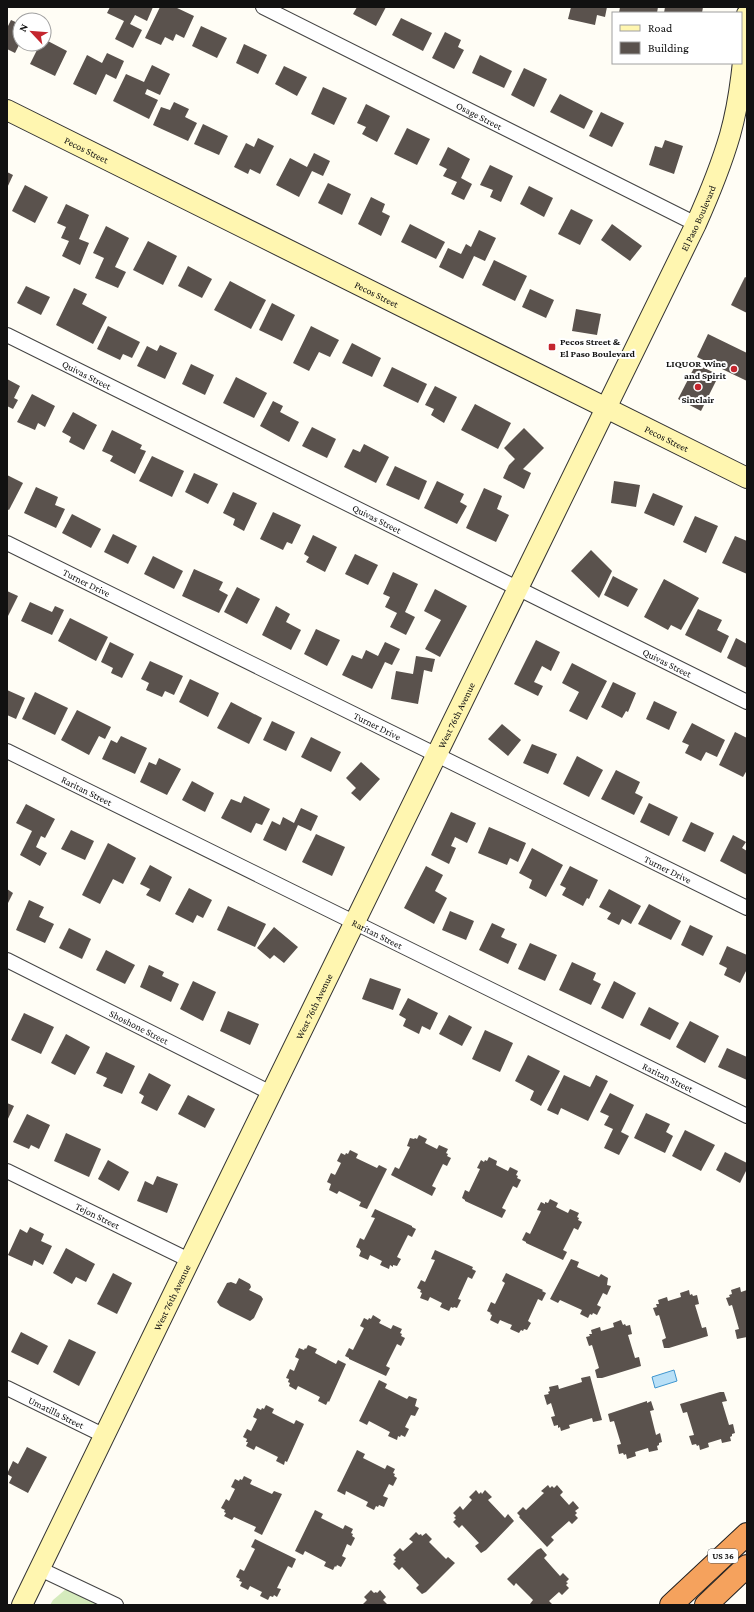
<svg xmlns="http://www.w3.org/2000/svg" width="754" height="1612" viewBox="0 0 754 1612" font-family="'Crimson Pro',serif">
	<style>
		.green { fill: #d5ebbd }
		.water { fill: #b9e0f7; stroke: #3f96cf }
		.building { fill: #5a524d }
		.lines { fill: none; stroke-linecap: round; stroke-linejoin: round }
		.street-casing { stroke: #444; stroke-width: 16 }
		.secondary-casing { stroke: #333; stroke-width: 22 }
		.highway-casing { stroke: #222; stroke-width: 24 }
		.street { stroke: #fff; stroke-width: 14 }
		.secondary { stroke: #fff6b0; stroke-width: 20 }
		.highway { stroke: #f5a25d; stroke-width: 22 }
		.poi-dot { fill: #c4262e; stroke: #fff; stroke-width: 1.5 }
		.labels { text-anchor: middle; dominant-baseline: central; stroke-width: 4; stroke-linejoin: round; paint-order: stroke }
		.shield { fill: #fff; stroke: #585858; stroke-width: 1 }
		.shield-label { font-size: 9px; font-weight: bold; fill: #111 }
		.street-label { font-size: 10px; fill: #111; stroke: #fff }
		.poi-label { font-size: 10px; font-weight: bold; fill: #111; stroke: #fff; text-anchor: start }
	</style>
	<rect width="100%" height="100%" fill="#fffdf5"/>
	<!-- green -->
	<path class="green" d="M66 1589 99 1605H50L53 1600Z"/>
	<!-- water -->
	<path class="water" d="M674 1370 677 1381 655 1388 652 1377Z"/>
	<!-- building -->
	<g class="building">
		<path d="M110 7H153L147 21 135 15 130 24 142 30 133 48 115 39 124 21 107 13Z"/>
		<path d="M160 7H175L194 16 184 38 176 34 173 41 165 37 161 45 145 38Z"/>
		<path d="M357 7H386L376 26 353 14Z"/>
		<path d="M571 7H607L605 17 597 15 595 25 568 19Z"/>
		<path d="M620 7H658L657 13H619Z"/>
		<path d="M665 7H703L702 13H664Z"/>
		<path d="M401 18 432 33 423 51 392 35Z"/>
		<path d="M11 20 20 24V43L15 53 7 49V25L8 26Z"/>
		<path d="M201 26 227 38 217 58 192 46Z"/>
		<path d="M445 32 461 40 458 47 464 50 454 69 432 58Z"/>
		<path d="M44 39 67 51 55 76 30 64 40 44H44Z"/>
		<path d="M244 44 267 55 258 74 236 63Z"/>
		<path d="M107 53 124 61 116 79 106 74 96 95 73 84 87 55 102 63Z"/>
		<path d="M480 55 512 71 504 88 472 73Z"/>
		<path d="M152 65 170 74 160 95 147 89 145 94 158 100 149 119 113 101 126 74 144 82Z"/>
		<path d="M284 66 307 77 297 96 275 84Z"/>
		<path d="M524 68 547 79 534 107 511 95Z"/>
		<path d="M323 87 347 98 334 125 311 114Z"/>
		<path d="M560 94 593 111 584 129 550 112Z"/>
		<path d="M174 102 189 109 185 117 197 123 188 141 153 125 161 107 170 110Z"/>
		<path d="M366 104 390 116 377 142 362 134 366 127 357 123Z"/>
		<path d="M601 112 624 123 612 147 589 136Z"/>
		<path d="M203 124 228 136 219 155 194 144Z"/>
		<path d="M407 128 430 139 417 165 394 154Z"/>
		<path d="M258 138 274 146 260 174 250 169 248 174 234 167 246 143 254 147Z"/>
		<path d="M665 140 683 146 674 174 649 165 655 146 662 148Z"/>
		<path d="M448 147 470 159 461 178 472 184 464 200 451 194 457 182 443 176 447 169 439 165Z"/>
		<path d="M314 153 330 161 323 176 312 171 299 197 276 185 290 158 307 167Z"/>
		<path d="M490 165 513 176 501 202 490 197 493 190 480 185Z"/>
		<path d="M7 172 13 175 7 188Z"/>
		<path d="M328 183 351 194 342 215 318 203Z"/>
		<path d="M25 185 48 197 35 223 12 211Z"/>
		<path d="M529 186 553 198 544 217 520 204Z"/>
		<path d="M371 197 385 204 382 212 390 216 381 236 358 224Z"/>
		<path d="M66 204 89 215 79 239 89 243 80 265 62 256 69 241 61 238 66 227 57 223Z"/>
		<path d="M571 209 593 220 580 245 558 234Z"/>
		<path d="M410 224 445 242 436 259 401 242Z"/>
		<path d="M612 224 642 246 630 261 601 240Z"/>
		<path d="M106 226 129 238 115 267 126 272 118 288 95 278 104 258 93 253Z"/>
		<path d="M479 230 496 238 485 261 474 256 463 279 439 267 448 248 461 254 466 244 471 247Z"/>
		<path d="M148 241 177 256 163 285 133 270Z"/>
		<path d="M494 260 527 276 515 301 482 285Z"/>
		<path d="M188 266 212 279 202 298 178 286Z"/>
		<path d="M745 277 747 278V313L731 305Z"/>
		<path d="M230 281 266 300 251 329 214 310Z"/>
		<path d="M26 286 50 297 41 315 17 303Z"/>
		<path d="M74 288 87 294 82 304 107 317 93 344 56 325Z"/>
		<path d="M530 289 554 300 546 318 522 307Z"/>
		<path d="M272 303 295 315 282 341 259 330Z"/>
		<path d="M576 309 601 314 597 335 572 331Z"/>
		<path d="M108 326 140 342 132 358 123 354 120 360 97 349Z"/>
		<path d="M311 326 339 340 330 357 319 352 309 371 293 363Z"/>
		<path d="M708 334 747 353V381L697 357Z"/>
		<path d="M352 343 381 358 372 377 342 363Z"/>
		<path d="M160 345 177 353 165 379 137 366 147 346 157 351Z"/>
		<path d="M191 364 214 375 205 395 182 384Z"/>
		<path d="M696 364 719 375 701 411 678 399Z"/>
		<path d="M392 367 427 384 418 403 383 386Z"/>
		<path d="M236 377 267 393 254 418 223 403Z"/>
		<path d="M7 379 20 386 14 398 18 400 13 409 7 406Z"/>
		<path d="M435 386 457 397 444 423 431 415 434 409 425 405Z"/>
		<path d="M32 394 55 406 45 427 38 423 35 430 17 422Z"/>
		<path d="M273 401 283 406 280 412 299 422 289 442 260 426Z"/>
		<path d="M475 404 511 423 498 449 461 430Z"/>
		<path d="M73 412 97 425 84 450 69 442 71 437 62 432Z"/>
		<path d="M312 427 336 439 327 458 302 446Z"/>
		<path d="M524 428 544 448 523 469 531 473 524 489 503 478 509 465 515 459 504 448Z"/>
		<path d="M112 430 142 445 140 449 146 451 135 474 110 461 113 456 102 451Z"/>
		<path d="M364 444 389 457 376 483 344 467 353 449 360 452Z"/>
		<path d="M152 456 184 471 172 497 139 481Z"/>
		<path d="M395 466 427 481 419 500 386 485Z"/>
		<path d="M194 473 218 484 208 504 185 492Z"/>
		<path d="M7 475 23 483 9 510 7 509Z"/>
		<path d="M437 481 464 494 460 502 467 506 457 524 424 508Z"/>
		<path d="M614 481 640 485 636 507 611 503Z"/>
		<path d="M36 487 58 497 55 505 65 509 56 528 24 513Z"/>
		<path d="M484 488 502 496 497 509 509 515 496 542 466 528Z"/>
		<path d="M233 492 257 503 244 531 233 525 235 519 223 513Z"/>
		<path d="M653 493 683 506 674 526 644 513Z"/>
		<path d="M273 512 301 525 292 544 287 542 283 550 260 539Z"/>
		<path d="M72 514 101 529 91 548 62 533Z"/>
		<path d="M695 516 718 526 706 553 683 542Z"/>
		<path d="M113 534 137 546 128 564 104 552Z"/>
		<path d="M313 535 337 547 325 572 306 562 309 557 304 554Z"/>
		<path d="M735 536 747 541V574L722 563Z"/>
		<path d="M591 550 612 571 599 598 571 571Z"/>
		<path d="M355 554 378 565 368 585 345 574Z"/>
		<path d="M153 556 183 571 174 589 144 574Z"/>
		<path d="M194 569 223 582 219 590 228 595 219 613 182 596Z"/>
		<path d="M393 572 418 584 405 612 415 617 406 635 390 627 397 613 385 607 390 597 383 594Z"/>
		<path d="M613 576 638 589 628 607 604 595Z"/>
		<path d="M664 579 699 598 681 630 671 625 668 630 644 617Z"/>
		<path d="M237 587 260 599 247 624 224 612Z"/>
		<path d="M435 589 467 606 440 657 425 649 441 620 424 611Z"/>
		<path d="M7 591 18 596 8 616H7Z"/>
		<path d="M30 602 52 612 55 606 64 610 52 635 21 621Z"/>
		<path d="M276 606 290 614 286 622 301 630 291 650 262 635Z"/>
		<path d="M698 609 722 620 717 630 729 636 721 653 685 635Z"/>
		<path d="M70 618 108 637 96 661 58 641Z"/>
		<path d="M316 629 340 640 327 666 304 654Z"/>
		<path d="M736 638 747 644V668L727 658Z"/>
		<path d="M536 640 560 652 551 671 542 666 534 682 543 686 538 696 514 684Z"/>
		<path d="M110 642 134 654 122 678 111 673 113 668 101 662Z"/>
		<path d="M385 642 400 649 392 665 385 662 372 689 342 675 352 655 362 659 366 650 378 656Z"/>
		<path d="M416 656 435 659 432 672 424 670 418 704 391 699 396 671 413 674Z"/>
		<path d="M150 661 183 676 174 695 165 691 162 697 146 690 149 683 141 679Z"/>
		<path d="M572 663 607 681 587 720 569 711 579 692 562 683Z"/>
		<path d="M190 679 219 693 208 717 179 702Z"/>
		<path d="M613 682 636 693 628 712 626 711 622 718 601 707Z"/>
		<path d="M7 690 25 698 16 719 7 715Z"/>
		<path d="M35 692 68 708 55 735 22 719Z"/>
		<path d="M654 701 677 712 669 730 646 719Z"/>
		<path d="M231 702 262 718 249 744 217 728Z"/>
		<path d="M77 710 111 727 105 739 99 736 89 755 61 740Z"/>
		<path d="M272 721 295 732 286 751 263 740Z"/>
		<path d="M692 723 725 740 717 757 706 752 701 761 685 753 689 745 682 742Z"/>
		<path d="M502 724 521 740 508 756 488 739Z"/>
		<path d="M735 732 747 738V770L743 777 719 765Z"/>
		<path d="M121 736 147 748 135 774 102 759 111 740 117 743Z"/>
		<path d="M311 737 341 752 331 772 301 757Z"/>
		<path d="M532 744 557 754 548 774 523 763Z"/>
		<path d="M577 756 603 770 589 797 563 784Z"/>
		<path d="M159 758 181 769 167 795 140 782 149 762 156 765Z"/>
		<path d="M361 762 380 779 360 801 351 793 356 788 346 778Z"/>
		<path d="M616 770 640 782 635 793 643 797 634 815 601 799Z"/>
		<path d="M192 781 214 793 205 812 182 800Z"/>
		<path d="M244 796 270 809 262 825 256 823 251 833 221 818 231 799 241 803Z"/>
		<path d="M649 803 678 817 669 836 640 822Z"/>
		<path d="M26 804 55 819 45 838 41 836 36 847 47 853 40 866 20 855 32 831 16 823Z"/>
		<path d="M301 808 318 816 311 831 298 825 286 851 263 840 272 821 280 825 283 817 294 823Z"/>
		<path d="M451 812 476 823 467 843 455 837 451 846 456 848 449 864 431 855Z"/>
		<path d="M691 822 714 833 705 852 682 841Z"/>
		<path d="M489 827 526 843 518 862 510 858 507 865 478 853Z"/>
		<path d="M71 830 94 841 85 860 61 849Z"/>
		<path d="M316 834 345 847 332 876 302 862Z"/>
		<path d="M733 835 746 842 742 848 747 851V875L720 861Z"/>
		<path d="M108 843 136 858 123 884 113 879 100 904 82 895Z"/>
		<path d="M532 848 563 865 546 897 529 888 532 880 519 873Z"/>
		<path d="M150 865 172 877 160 902 146 895 150 889 140 884Z"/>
		<path d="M426 866 443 875 435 891 447 898 434 924 404 908Z"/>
		<path d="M570 866 598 880 589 899 587 898 583 906 562 895 566 888 560 885Z"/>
		<path d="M189 888 212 900 203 918 197 915 193 923 175 914Z"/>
		<path d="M7 889 13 893 7 905Z"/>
		<path d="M609 889 641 906 631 924 622 919 619 925 607 919 611 913 599 907Z"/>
		<path d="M29 900 44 907 39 917 54 924 45 943 16 930Z"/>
		<path d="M649 904 681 921 671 940 638 924Z"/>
		<path d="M228 906 266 924 255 947 217 930Z"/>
		<path d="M450 911 474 921 466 940 442 930Z"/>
		<path d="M492 923 505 929 501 937 517 944 508 964 479 950Z"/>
		<path d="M690 925 713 936 703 956 681 945Z"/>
		<path d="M274 927 298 947 284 963 274 955 270 959 257 948Z"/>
		<path d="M69 928 91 939 82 959 59 948Z"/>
		<path d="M530 943 557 955 545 981 518 969Z"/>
		<path d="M727 946 747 955V969L740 983 724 975 727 968 719 964Z"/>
		<path d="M106 950 135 965 125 984 96 970Z"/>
		<path d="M572 962 596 973 593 980 601 984 591 1005 559 990Z"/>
		<path d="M149 965 164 972 162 976 179 984 171 1002 140 987Z"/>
		<path d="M370 978 401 989 393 1010 362 999Z"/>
		<path d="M193 981 216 992 203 1021 180 1009Z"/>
		<path d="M614 981 636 993 623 1019 601 1008Z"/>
		<path d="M408 998 438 1013 430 1030 422 1026 419 1034 403 1026 406 1019 399 1015Z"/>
		<path d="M649 1007 679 1023 670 1040 640 1025Z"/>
		<path d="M228 1011 259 1024 250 1045 220 1031Z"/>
		<path d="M24 1013 54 1027 41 1054 11 1040Z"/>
		<path d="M449 1015 472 1027 462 1046 439 1034Z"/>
		<path d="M690 1021 719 1036 705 1063 676 1047Z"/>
		<path d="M485 1030 513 1043 500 1072 472 1059Z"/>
		<path d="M66 1034 90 1047 75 1075 51 1063Z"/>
		<path d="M727 1048 747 1057V1080L718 1067Z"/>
		<path d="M106 1052 135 1066 122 1094 103 1086 107 1078 96 1073Z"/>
		<path d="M528 1055 560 1071 541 1106 530 1100 534 1091 515 1081Z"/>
		<path d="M149 1073 171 1085 157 1111 141 1103 144 1096 139 1093Z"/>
		<path d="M564 1075 590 1087 596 1075 608 1081 588 1121 561 1108 558 1115 547 1110Z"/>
		<path d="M610 1093 634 1105 621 1132 629 1136 619 1155 604 1148 613 1129 604 1125 609 1116 600 1112Z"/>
		<path d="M188 1095 215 1109 205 1128 178 1114Z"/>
		<path d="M7 1103 14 1106 7 1121Z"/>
		<path d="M646 1113 670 1124 666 1132 673 1136 665 1153 634 1138Z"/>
		<path d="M27 1114 50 1125 39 1149 31 1145 29 1149 13 1142Z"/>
		<path d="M685 1130 715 1145 701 1171 672 1156Z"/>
		<path d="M66 1133 101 1149 89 1177 54 1161Z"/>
		<path d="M419 1135 427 1139 425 1143 437 1149 439 1145 448 1149 446 1153 448 1154 447 1156 451 1158 447 1166 443 1164 432 1186 436 1188 432 1196 391 1175 395 1167 399 1169 410 1147 407 1146 410 1138 414 1139 415 1138 417 1139Z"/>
		<path d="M350 1150 358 1154 356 1158 377 1168 379 1165 387 1169 367 1209 359 1206 361 1202 339 1191 337 1194 329 1190 331 1184 327 1182 331 1173 335 1175 341 1163 337 1161 341 1153 345 1155 346 1153 348 1154Z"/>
		<path d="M725 1152 747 1163V1169L740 1183 716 1170Z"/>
		<path d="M489 1157 497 1161 496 1165 508 1171 510 1167 518 1171 516 1175 518 1176 517 1178 521 1180 517 1188 513 1186 502 1208 506 1210 502 1218 465 1201V1200L462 1198 465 1190 469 1192 480 1169 477 1168 481 1160 484 1162 485 1160 487 1161Z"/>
		<path d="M108 1160 129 1172 119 1191 98 1179Z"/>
		<path d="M157 1176 178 1184 167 1213 137 1201 145 1181 153 1185Z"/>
		<path d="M550 1199 558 1203 556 1207 568 1213 570 1209 579 1213 577 1217 579 1218 578 1220 582 1222 578 1230 574 1228 563 1250 567 1252 563 1260 526 1243V1242L522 1240 526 1232 530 1234 541 1211 537 1210 541 1202 545 1204V1202L548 1203Z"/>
		<path d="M375 1209 412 1226V1227L416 1229 412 1237 408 1235 397 1257 401 1259 397 1266 393 1265V1267L390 1265 389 1269 380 1265 382 1261 370 1255 368 1260 359 1256 361 1251 360 1250V1249L356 1247 360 1238 364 1240 375 1218 371 1217Z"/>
		<path d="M30 1227 44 1234 41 1241 52 1246 43 1265 34 1260 32 1266 8 1255 20 1229 27 1233Z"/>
		<path d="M66 1248 95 1264 86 1282 76 1277 72 1284 53 1273Z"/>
		<path d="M435 1250 473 1267 472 1269 476 1271 472 1279 468 1277 458 1299 461 1300 457 1308 454 1307 453 1308 451 1307 449 1311 440 1307 442 1303 430 1297 428 1301 420 1298 422 1293 420 1292 421 1290 417 1288 421 1280 425 1282 435 1260 431 1259Z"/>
		<path d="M571 1259 579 1262 577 1267 599 1277 601 1274 608 1278 607 1285 611 1286 607 1295 603 1293 597 1305 601 1307 597 1315 593 1313 592 1315 590 1314 588 1318 580 1314 582 1310 560 1300 558 1303 550 1299Z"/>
		<path d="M113 1273 132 1283 117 1314 97 1304Z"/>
		<path d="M506 1273 543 1290 542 1291 546 1293 542 1301 538 1299 528 1321 531 1323 527 1330 524 1329 523 1331 521 1330 519 1333 510 1329 512 1325 500 1320 498 1324 490 1320 492 1315 490 1314 491 1313 487 1311 491 1302 495 1304 505 1283 502 1281Z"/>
		<path d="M239 1278 250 1284 251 1287 249 1290 261 1296 263 1299 254 1318 250 1321 220 1306 217 1302 227 1283 231 1282 236 1284Z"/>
		<path d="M740 1287 741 1292 747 1290V1337L737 1339 735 1330 739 1329 732 1305 729 1306 726 1298 730 1297 729 1295 732 1294 731 1290Z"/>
		<path d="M689 1290 690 1295 692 1294 693 1296 697 1295 699 1304 695 1305 702 1328 706 1327 708 1336 669 1348H664L662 1340 666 1338 659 1315 656 1316 653 1308 657 1307 656 1304H659L658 1300 667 1297 668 1301 681 1297 680 1293Z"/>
		<path d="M373 1315 381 1320 379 1323 391 1329 393 1325 402 1329 400 1333 402 1334 401 1336 405 1338 401 1346 397 1344 386 1366 390 1368 386 1376 349 1359V1358L345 1356 349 1348 353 1350 364 1328 360 1326 364 1318 368 1320 369 1318 371 1319Z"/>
		<path d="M621 1320 623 1325 625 1324 626 1326 630 1325 632 1334 628 1335 635 1358 639 1357 641 1366 602 1378H597L595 1370 599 1368 592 1345 589 1346 586 1337 590 1336 589 1334H592L591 1330 600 1327 601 1331 614 1327 613 1323Z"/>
		<path d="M21 1332 48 1346 38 1365 11 1352Z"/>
		<path d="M69 1339 96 1352 79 1386 53 1372Z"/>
		<path d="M308 1345 317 1349 315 1353 336 1364 338 1360 346 1364 329 1402 328 1401 326 1405 318 1401 320 1397 298 1386 296 1390 289 1386 290 1383 288 1382 289 1379 286 1378 290 1369 294 1371 299 1359 295 1357 299 1348 304 1350 305 1348 306 1349Z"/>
		<path d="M590 1376 602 1420 593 1422 592 1418 569 1425 570 1428 561 1431 560 1427 558 1428V1425L554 1426 551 1417 555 1416 551 1403 547 1405 544 1395 549 1394 548 1392 550 1391 549 1387 558 1385 559 1389 582 1382 581 1378Z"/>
		<path d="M379 1380 387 1384 385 1388 407 1399 409 1396 417 1399 415 1406 419 1408 415 1416 411 1415 405 1427 409 1429 405 1437 401 1435 400 1437 398 1436 397 1440 388 1436 390 1432 369 1421 367 1425 359 1421Z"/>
		<path d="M720 1392H724L727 1401 722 1402 729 1425 733 1424 735 1433 732 1434V1436L730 1437 731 1441 722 1443 721 1439 708 1443 709 1447 700 1450 699 1445 697 1446 696 1444 692 1445 689 1436 694 1435 687 1412 683 1413 680 1404Z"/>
		<path d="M647 1401V1403L651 1401 654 1410 650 1411 656 1435 660 1433 662 1442 659 1443V1445L657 1446 658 1450 649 1452 648 1448 635 1452 636 1456 627 1459 626 1454 624 1455 623 1453 619 1454 617 1445 621 1444 614 1421 610 1422 608 1414Z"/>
		<path d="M266 1405 274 1409 272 1413 294 1424 296 1420 304 1424 287 1462 285 1461 284 1465 276 1461 278 1457 256 1446 254 1450 246 1446 248 1442H246L247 1439 243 1437 247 1429 251 1431 257 1419 253 1417 257 1408 261 1410 262 1408 264 1409Z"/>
		<path d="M27 1447 47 1457 28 1493 9 1483 12 1477 7 1474 13 1461 18 1464Z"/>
		<path d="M357 1450 365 1454 363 1458 385 1469 387 1465 395 1469 393 1473 395 1474 394 1476 397 1478 393 1486 389 1484 383 1496 388 1498 384 1507 379 1505 378 1507 376 1506 374 1510 366 1506 368 1502 346 1491 345 1495 337 1491Z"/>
		<path d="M244 1476 252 1480 250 1484 272 1494 274 1491 282 1494 262 1535 254 1531 256 1527 234 1517 232 1520 224 1516 226 1513 224 1512 225 1510 221 1508 226 1499 229 1501 235 1489 231 1487 235 1479 239 1481 240 1479 242 1480Z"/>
		<path d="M548 1485 550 1488 552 1486 554 1488 557 1485 563 1492 560 1495 569 1505 573 1501 579 1508 575 1511 577 1513 575 1515 578 1518 572 1524 569 1521 551 1537 554 1540 547 1547 519 1517 520 1516 517 1513 523 1507 526 1510 544 1493 541 1491Z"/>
		<path d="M476 1490 479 1494 481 1492 482 1494 485 1490 492 1497 488 1500 505 1518 508 1514 514 1521 486 1550 481 1553 475 1546 479 1543 462 1525 459 1528 453 1522 456 1519 454 1518 456 1516 453 1513 460 1506 463 1510 472 1500 469 1497Z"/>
		<path d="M315 1510 323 1514 321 1518 343 1529 345 1525 353 1529 351 1533 353 1534 352 1536 355 1538 351 1546 347 1544 342 1556 346 1558 341 1567 337 1565 336 1567 335 1566 333 1570 324 1566 326 1562 305 1551 303 1555 295 1551Z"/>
		<path d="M416 1532 419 1535 421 1534 422 1536 426 1533 432 1539 429 1542 446 1559 448 1557 455 1563 426 1592 422 1594 416 1588 419 1585 402 1567 399 1570 393 1564 396 1561 394 1560 396 1558 393 1555 400 1548 403 1551 413 1542 409 1539Z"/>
		<path d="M255 1539 296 1559 292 1568 288 1566 277 1588 281 1589 277 1597 274 1595 273 1597 270 1596 268 1600 260 1596 262 1592 250 1586 248 1590 240 1586 242 1582 239 1581 240 1579 236 1577 240 1569 244 1571 255 1549 251 1547Z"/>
		<path d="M541 1548 547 1555 544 1558 560 1576 563 1573 569 1579 566 1582 568 1583 566 1585 569 1588 562 1595 559 1592 549 1601 552 1604 551 1605H531L530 1604 533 1600 516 1583 514 1586 507 1579 537 1550Z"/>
		<path d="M371 1590 374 1593 376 1592 377 1593 380 1590 386 1597 383 1600 388 1605H362L367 1600 364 1597Z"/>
	</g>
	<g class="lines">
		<defs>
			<g id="street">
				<path id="s1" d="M263 7 696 224"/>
				<path id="s2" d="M7 335 747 702"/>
				<path id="s3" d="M7 543 747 908"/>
				<path id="s4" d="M7 751 747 1116"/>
				<path id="s5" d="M7 960 271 1093"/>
				<path id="s6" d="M7 1171 189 1260"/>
				<path id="s7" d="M7 1388 105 1436"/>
				<path d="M40 1569 116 1605"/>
			</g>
			<g id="secondary">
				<path id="s8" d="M7 110 747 478"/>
				<path id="s9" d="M22 1605 215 1208 696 224C709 195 721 166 730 135 741 96 744 54 747 14"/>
			</g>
			<g id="highway">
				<path d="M671 1605 747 1534"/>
				<path d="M706 1605 747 1566"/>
			</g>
		</defs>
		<!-- street casing -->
		<use href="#street" class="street-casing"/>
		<!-- secondary casing -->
		<use href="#secondary" class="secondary-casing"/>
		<!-- highway casing -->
		<use href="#highway" class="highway-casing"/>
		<!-- street -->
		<use href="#street" class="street"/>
		<!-- secondary -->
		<use href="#secondary" class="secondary"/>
		<!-- highway -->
		<use href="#highway" class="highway"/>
	</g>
	<!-- markers -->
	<g class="poi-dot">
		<rect x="548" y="343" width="8" height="8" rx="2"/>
		<circle cx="734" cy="369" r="4"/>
		<circle cx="698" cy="387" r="4"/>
	</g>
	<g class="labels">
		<!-- shield labels -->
		<rect class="shield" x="708" y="1549" width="30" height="14" rx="3"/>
		<g class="shield-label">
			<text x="723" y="1556">US 36</text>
		</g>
		<!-- street labels -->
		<g class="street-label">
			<text stroke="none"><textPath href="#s1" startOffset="242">Osage Street</textPath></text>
			<text stroke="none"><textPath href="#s8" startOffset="89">Pecos Street</textPath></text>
			<text stroke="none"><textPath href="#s9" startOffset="1543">El Paso Boulevard</textPath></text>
			<text stroke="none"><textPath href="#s8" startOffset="413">Pecos Street</textPath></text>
			<text stroke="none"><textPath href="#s2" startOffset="89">Quivas Street</textPath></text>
			<text stroke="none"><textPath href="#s8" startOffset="737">Pecos Street</textPath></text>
			<text stroke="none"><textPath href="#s2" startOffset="413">Quivas Street</textPath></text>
			<text stroke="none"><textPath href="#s3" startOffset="89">Turner Drive</textPath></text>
			<text stroke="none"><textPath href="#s2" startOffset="737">Quivas Street</textPath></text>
			<text stroke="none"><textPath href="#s9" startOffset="990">West 76th Avenue</textPath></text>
			<text stroke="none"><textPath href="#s3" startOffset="413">Turner Drive</textPath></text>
			<text stroke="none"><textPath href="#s4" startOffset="89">Raritan Street</textPath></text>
			<text stroke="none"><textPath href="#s3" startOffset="737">Turner Drive</textPath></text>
			<text stroke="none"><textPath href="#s4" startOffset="413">Raritan Street</textPath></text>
			<text stroke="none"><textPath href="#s9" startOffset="666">West 76th Avenue</textPath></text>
			<text stroke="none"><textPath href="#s5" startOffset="148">Shoshone Street</textPath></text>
			<text stroke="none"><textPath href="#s4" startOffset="737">Raritan Street</textPath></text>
			<text stroke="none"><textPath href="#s6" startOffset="101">Tejon Street</textPath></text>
			<text stroke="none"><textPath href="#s9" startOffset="342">West 76th Avenue</textPath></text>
			<text stroke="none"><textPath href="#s7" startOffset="55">Umatilla Street</textPath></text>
		</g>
		<!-- poi labels -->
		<g class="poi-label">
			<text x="560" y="341">Pecos Street &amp;<tspan x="560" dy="12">El Paso Boulevard</tspan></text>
			<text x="726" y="363" text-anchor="end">LIQUOR Wine<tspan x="726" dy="12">and Spirit</tspan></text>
			<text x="698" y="399" text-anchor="middle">Sinclair</text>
		</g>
	</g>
	<!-- border -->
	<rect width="754" height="1612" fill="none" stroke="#111111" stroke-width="16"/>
	<!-- legend -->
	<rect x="612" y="12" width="130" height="52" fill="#ffffff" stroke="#a0a0a0"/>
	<rect x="620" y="25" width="20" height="6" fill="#fff6b0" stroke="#a0a0a0"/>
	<text x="648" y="32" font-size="12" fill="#111111">Road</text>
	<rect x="620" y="42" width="20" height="12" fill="#5a524d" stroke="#a0a0a0"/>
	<text x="648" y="52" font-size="12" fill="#111111">Building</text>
	<!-- north arrow -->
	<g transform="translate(32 32) rotate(296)"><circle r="19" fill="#ffffff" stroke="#a0a0a0"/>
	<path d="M0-3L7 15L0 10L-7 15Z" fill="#c4262e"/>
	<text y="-6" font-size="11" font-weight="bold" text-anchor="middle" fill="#111111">N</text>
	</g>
</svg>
